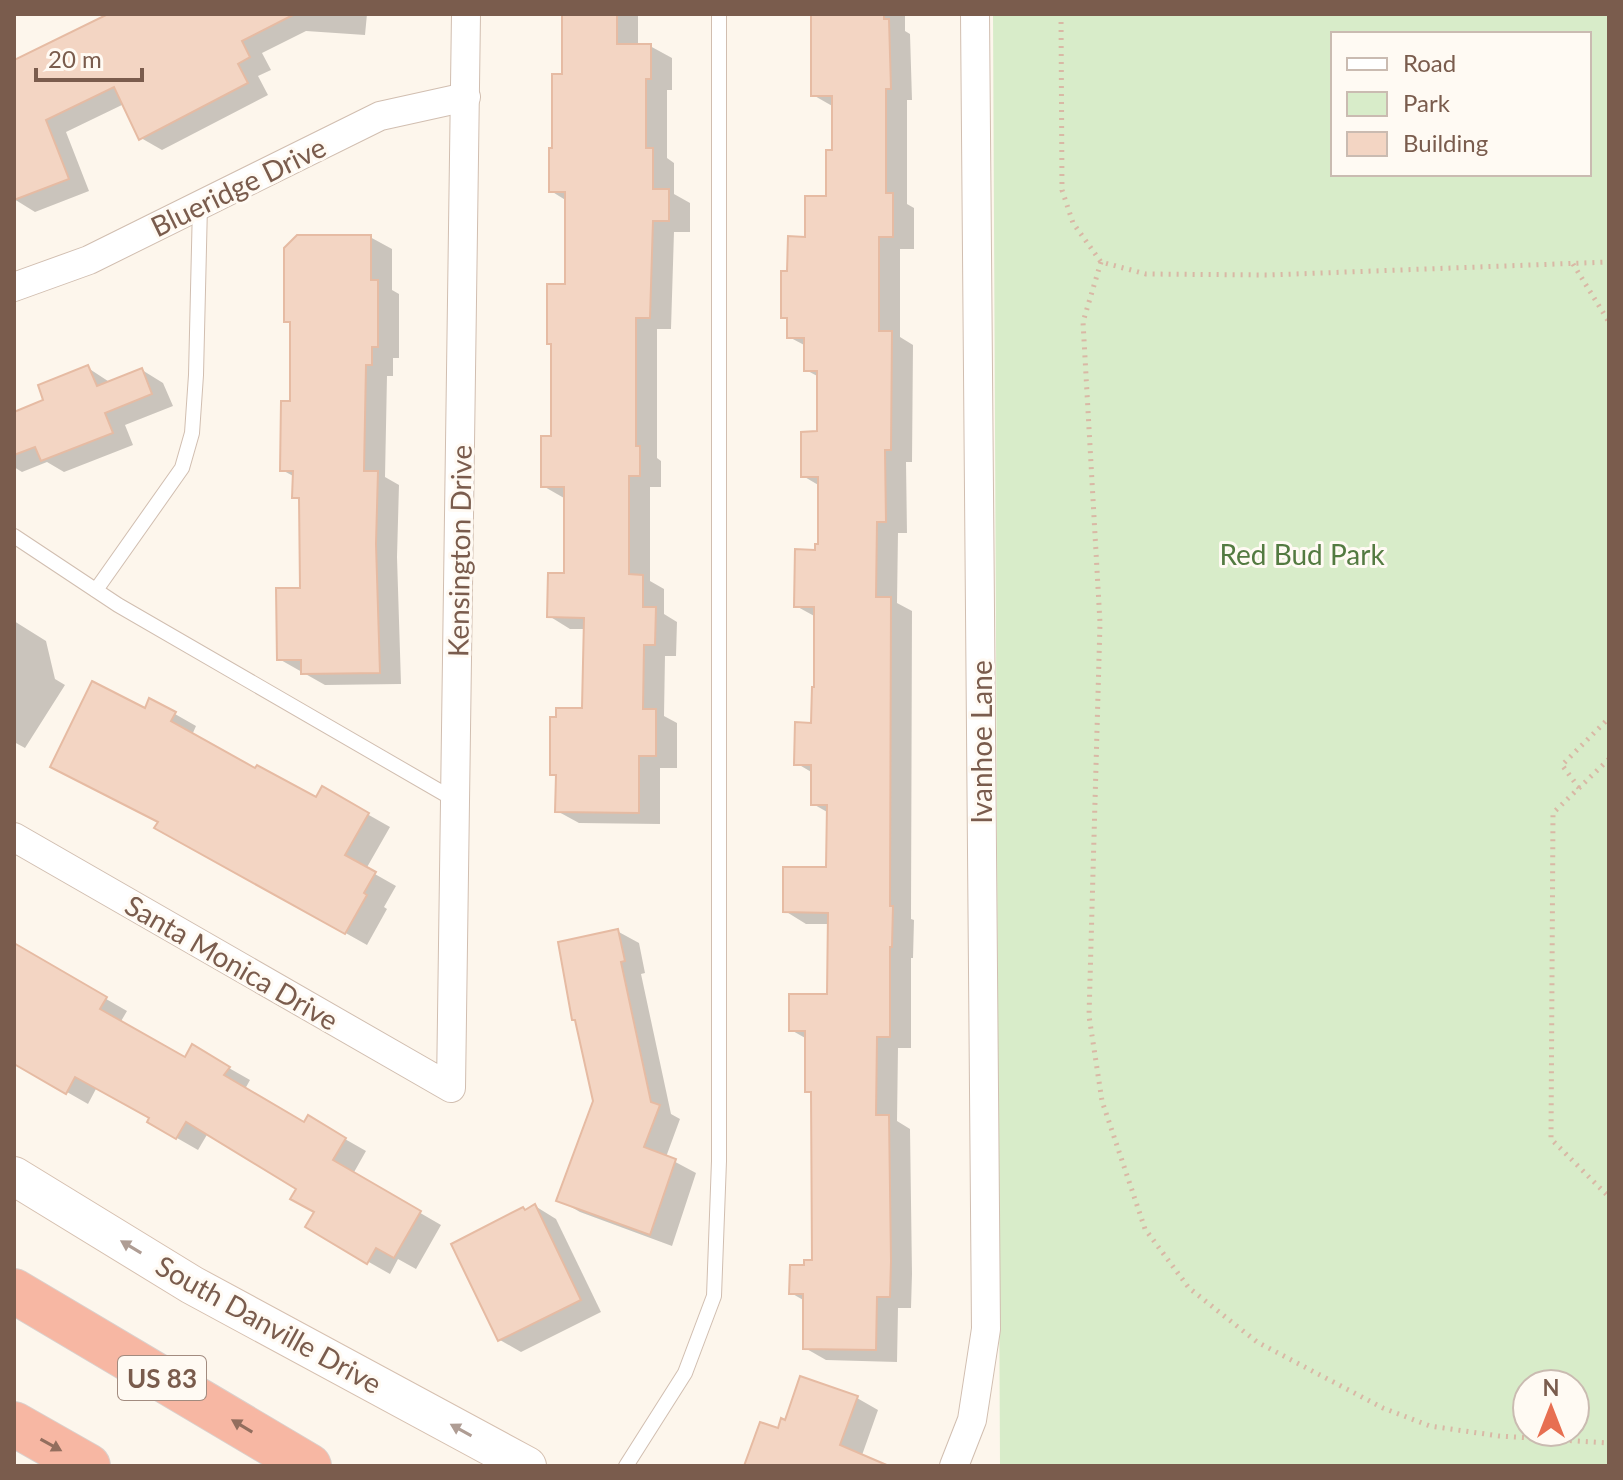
<svg xmlns="http://www.w3.org/2000/svg" width="1623" height="1480" viewBox="0 0 1623 1480" font-family="Lato,sans-serif">
	<style>
		.green { fill: #d8ecc9; fill-rule: evenodd }
		.shadow { fill: #0003 }
		.building { fill: #f3d5c3; stroke: #e6bba3; stroke-width: 2 }
		.lines { fill: none; stroke-linecap: round; stroke-linejoin: round }
		.service-casing { stroke: #d1beb0; stroke-width: 16 }
		.minor-casing { stroke: #d1beb0; stroke-width: 30 }
		.secondary-casing { stroke: #d6c0b0; stroke-width: 40 }
		.motorway-casing { stroke: #dad1cd; stroke-width: 46 }
		.path { stroke: #d9b8a5; stroke-width: 5; stroke-dasharray: 2 6; stroke-linecap: butt }
		.service { stroke: #fff; stroke-width: 14 }
		.minor { stroke: #fff; stroke-width: 28 }
		.secondary { stroke: #fff; stroke-width: 38 }
		.motorway { stroke: #f7b7a3; stroke-width: 44 }
		.oneway { fill: #af9d94 }
		.oneway2 { fill: #936e5e }
		.labels { text-anchor: middle; dominant-baseline: central; stroke-width: 6; stroke-linejoin: round; paint-order: stroke }
		.shield { fill: #fffaf3; stroke: #a28b7f; stroke-width: 2 }
		.shield-label { font-size: 26px; font-weight: bold; fill: #7a5c4d }
		.street-label { font-size: 28px; fill: #7a5c4d; stroke: #fffaf3 }
		.park-label { font-size: 28px; fill: #537a41; stroke: #fffaf3 }
	</style>
	<rect width="100%" height="100%" fill="#fdf6ec"/>
	<!-- green -->
	<path class="green" d="M993 14H1609V1466H1000ZM1333 34H1589V174H1333ZM1527 1384H1575V1432H1527Z"/>
	<!-- shadow -->
	<g class="shadow">
		<path d="M112 14H367L365 35 306 31 262 53 271 70 258 76 268 95 162 150 141 138 124 104 66 132 89 191 35 212 14 199V79Z"/>
		<path d="M564 14H638V46H650L672 58V90H667V158L674 163V194L690 203V232H674L671 329H657V458L661 461V487H650V581L664 589V614L677 622 676 656H665L664 716 677 723V768H660V824L579 823 557 811 558 777 552 774 584 710 586 629H570L549 616 566 575 564 498 543 486 553 438 567 286V201L551 191 564 76Z"/>
		<path d="M813 14H905V31L910 34 912 100H907V204L914 208V249H900V337L913 345 912 462H906L907 533H898L897 603 912 611 911 919 914 920 913 958H911V1048H898L897 1121 910 1129 912 1274 911 1308H898L897 1362 826 1360 805 1348V1301L791 1293 805 1267 814 1262 813 1095 807 1091V1039L791 1030 829 996 830 924H806L785 911 828 869 829 813 813 804V773L796 763 813 725 816 689V617L796 606 820 546V486L803 476 819 433V377L806 370V346L789 337V321L783 317 789 273 828 198 834 152V107L813 95Z"/>
		<path d="M370 237 392 249V290L399 294V358H393V376H387L385 477 399 485 397 557 401 684 325 685 279 659 302 590 301 501 294 497 295 477 282 470 292 403V325L286 321Z"/>
		<path d="M88 368 111 383 142 370 163 383 173 406 125 425 133 445 64 472 47 462 22 472 14 467V414L46 401Z"/>
		<path d="M14 621 46 641 55 679 65 685 25 748 14 742Z"/>
		<path d="M145 710 175 714 196 726 192 735 256 771 317 800 323 789 390 827 366 869 396 886 384 907 387 909 367 945 157 827 160 822Z"/>
		<path d="M617 931 639 943 645 973 641 974 671 1114 680 1119 666 1157 696 1173 672 1246 580 1212 559 1200 595 1101Z"/>
		<path d="M14 946 127 1011 120 1023 185 1059 192 1047 250 1080 245 1089 305 1124 308 1118 366 1151 353 1174 441 1225 416 1269 398 1259 390 1274 307 1227 316 1211 298 1188 208 1133 198 1150 149 1122 152 1117 97 1087 88 1104 39 1076 14 1056Z"/>
		<path d="M535 1206 556 1219 601 1312 521 1352 500 1340 526 1211Z"/>
		<path d="M857 1398 878 1410 861 1458 863 1466H744L779 1431Z"/>
	</g>
	<!-- building -->
	<g class="building">
		<path d="M108 14H295L242 41 250 57 238 64 248 83 139 140 114 87 46 120 69 179 14 200V60Z"/>
		<path d="M562 14H617V44H651V79H646V148H653V189H669V221H653L650 318H636V446H640V476H629V574L643 575V607H656L655 645H644L643 709H656V756H639V813L555 812 556 775H550V717H556V708H582L584 618 547 617 548 573H564V487H541V436H551V344H547V284H565V192H549V148H552V74H562Z"/>
		<path d="M811 14H884V19H889L891 89H886V193H893V237H879V331H892L891 450H885L886 522H877L876 597H891L890 906H893L892 947H890V1037H877L876 1115H889L891 1261 890 1297H877L876 1350 803 1349V1294H789L790 1265H804V1260H812L811 1092H805V1031H789V994H827L828 913 783 912V867H826L827 805H811V765H794L795 722 811 723 812 687H814V607H794L795 549 815 550V544H818V477H801V432L817 431V371H804V338H787V318H781V271H787L788 236 805 237V196H826V150H832V96H811Z"/>
		<path d="M297 235H371V280H378V347H372V365H366L364 471H378L376 544 380 673 301 674V660H277L276 588H300L299 498H292L293 471H280L281 401H290V322H284V248Z"/>
		<path d="M88 365 97 386 142 368 152 394 105 413 113 433 41 461 35 447 14 455V412L43 400 38 385Z"/>
		<path d="M92 681 145 708 149 698 176 712 171 721 255 768 257 765 316 797 322 786 369 813 345 855 376 872 364 893 367 895 345 934 154 828 158 822 50 767Z"/>
		<path d="M618 929 625 961 621 962 651 1102 660 1105 644 1147 676 1159 650 1235 556 1201 593 1101 575 1020H572L558 942Z"/>
		<path d="M14 943 107 997 100 1009 185 1057 192 1044 230 1067 224 1075 304 1122 308 1115 346 1138 333 1160 421 1211 394 1258 376 1248 367 1264 305 1227 314 1212 290 1199 296 1189 186 1122 176 1139 147 1122 149 1118 75 1077 66 1094 14 1064Z"/>
		<path d="M535 1204 581 1300 498 1341 451 1244 523 1207 525 1210Z"/>
		<path d="M800 1376 858 1396 840 1445 889 1466H744L760 1422 778 1428 781 1418 785 1420Z"/>
	</g>
	<g class="lines">
		<defs>
			<g id="service">
				<path d="M14 536 118 605 455 800"/>
				<path d="M96 590 182 468 192 433 196 375 200 205"/>
				<path d="M626 1466 685 1373 714 1296 719 1161V14"/>
			</g>
			<g id="minor">
				<path d="M14 287 89 260 380 116 466 97"/>
				<path d="M14 837 451 1088 466 14"/>
				<path d="M954 1466 972 1420 986 1329 975 14"/>
			</g>
			<path id="secondary" d="M14 1176 192 1285 527 1466"/>
			<g id="motorway">
				<path d="M14 1291 309 1466"/>
				<path d="M14 1424 88 1466"/>
			</g>
		</defs>
		<!-- service casing -->
		<use href="#service" class="service-casing"/>
		<!-- minor casing -->
		<use href="#minor" class="minor-casing"/>
		<!-- secondary casing -->
		<use href="#secondary" class="secondary-casing"/>
		<!-- motorway casing -->
		<use href="#motorway" class="motorway-casing"/>
		<!-- path -->
		<g class="path">
			<path d="M1061 14 1062 190 1073 223 1101 262 1146 274 1269 275 1609 262"/>
			<path d="M1101 262 1083 322 1100 623 1089 1016 1102 1101 1145 1229 1189 1288 1257 1342 1383 1408 1430 1426 1499 1436 1609 1443"/>
			<path d="M1573 264 1609 322"/>
			<path d="M1609 759 1553 813 1551 1139 1609 1197"/>
			<path d="M1579 788 1562 765 1609 718"/>
		</g>
		<!-- service -->
		<use href="#service" class="service"/>
		<!-- minor -->
		<use href="#minor" class="minor"/>
		<!-- secondary -->
		<use href="#secondary" class="secondary"/>
		<!-- motorway -->
		<use href="#motorway" class="motorway"/>
	</g>
	<!-- one-way arrows -->
	<defs><path id="oneway-solid" d="M-6-.8H1V-3.2L6.5 0L1 3.2V.8H-6Z" transform="scale(2)"/></defs>
	<g class="oneway">
		<use href="#oneway-solid" transform="translate(131 1247) rotate(-149)"/>
		<use href="#oneway-solid" transform="translate(461 1430) rotate(-151)"/>
	</g>
	<g class="oneway2">
		<use href="#oneway-solid" transform="translate(242 1426) rotate(-149)"/>
		<use href="#oneway-solid" transform="translate(51 1445) rotate(29)"/>
	</g>
	<g class="labels">
		<!-- shield labels -->
		<rect class="shield" x="118" y="1356" width="88" height="44" rx="6"/>
		<g class="shield-label">
			<text x="162" y="1378">US 83</text>
		</g>
		<!-- street labels -->
		<g class="street-label">
			<text transform="translate(238 186) rotate(-26)">Blueridge Drive</text>
			<text transform="translate(459 551) rotate(-89)">Kensington Drive</text>
			<text transform="translate(981 742) rotate(-90)">Ivanhoe Lane</text>
			<text transform="translate(232 962) rotate(30)">Santa Monica Drive</text>
			<text transform="translate(269 1324) rotate(29)">South Danville Drive</text>
		</g>
		<!-- park labels -->
		<g class="park-label">
			<text x="1302" y="554">Red Bud Park</text>
		</g>
	</g>
	<!-- border -->
	<rect width="1623" height="1480" fill="none" stroke="#7a5c4d" stroke-width="32"/>
	<!-- legend -->
	<rect x="1331" y="32" width="260" height="144" fill="#fffaf3" stroke="#cabbb1" stroke-width="2"/>
	<rect x="1347" y="58" width="40" height="12" fill="#ffffff" stroke="#cabbb1" stroke-width="2"/>
	<text x="1403" y="72" font-size="24" fill="#7a5c4d">Road</text>
	<rect x="1347" y="92" width="40" height="24" fill="#d8ecc9" stroke="#cabbb1" stroke-width="2"/>
	<text x="1403" y="112" font-size="24" fill="#7a5c4d">Park</text>
	<rect x="1347" y="132" width="40" height="24" fill="#f3d5c3" stroke="#cabbb1" stroke-width="2"/>
	<text x="1403" y="152" font-size="24" fill="#7a5c4d">Building</text>
	<!-- north arrow -->
	<g transform="translate(1551 1408)"><circle r="38" fill="#fffaf3" stroke="#cabbb1" stroke-width="2"/>
	<path d="M0-6L14 30L0 20L-14 30Z" fill="#e76f51"/>
	<text y="-12" font-size="22" font-weight="bold" text-anchor="middle" fill="#7a5c4d">N</text>
	</g>
	<!-- scale -->
	<path d="M36 68v12h106v-12" fill="none" stroke="#7a5c4d" stroke-width="4"/>
	<text x="48" y="68" font-size="24" fill="#7a5c4d" stroke="#fffaf3" stroke-width="6" paint-order="stroke">20 m</text>
</svg>
